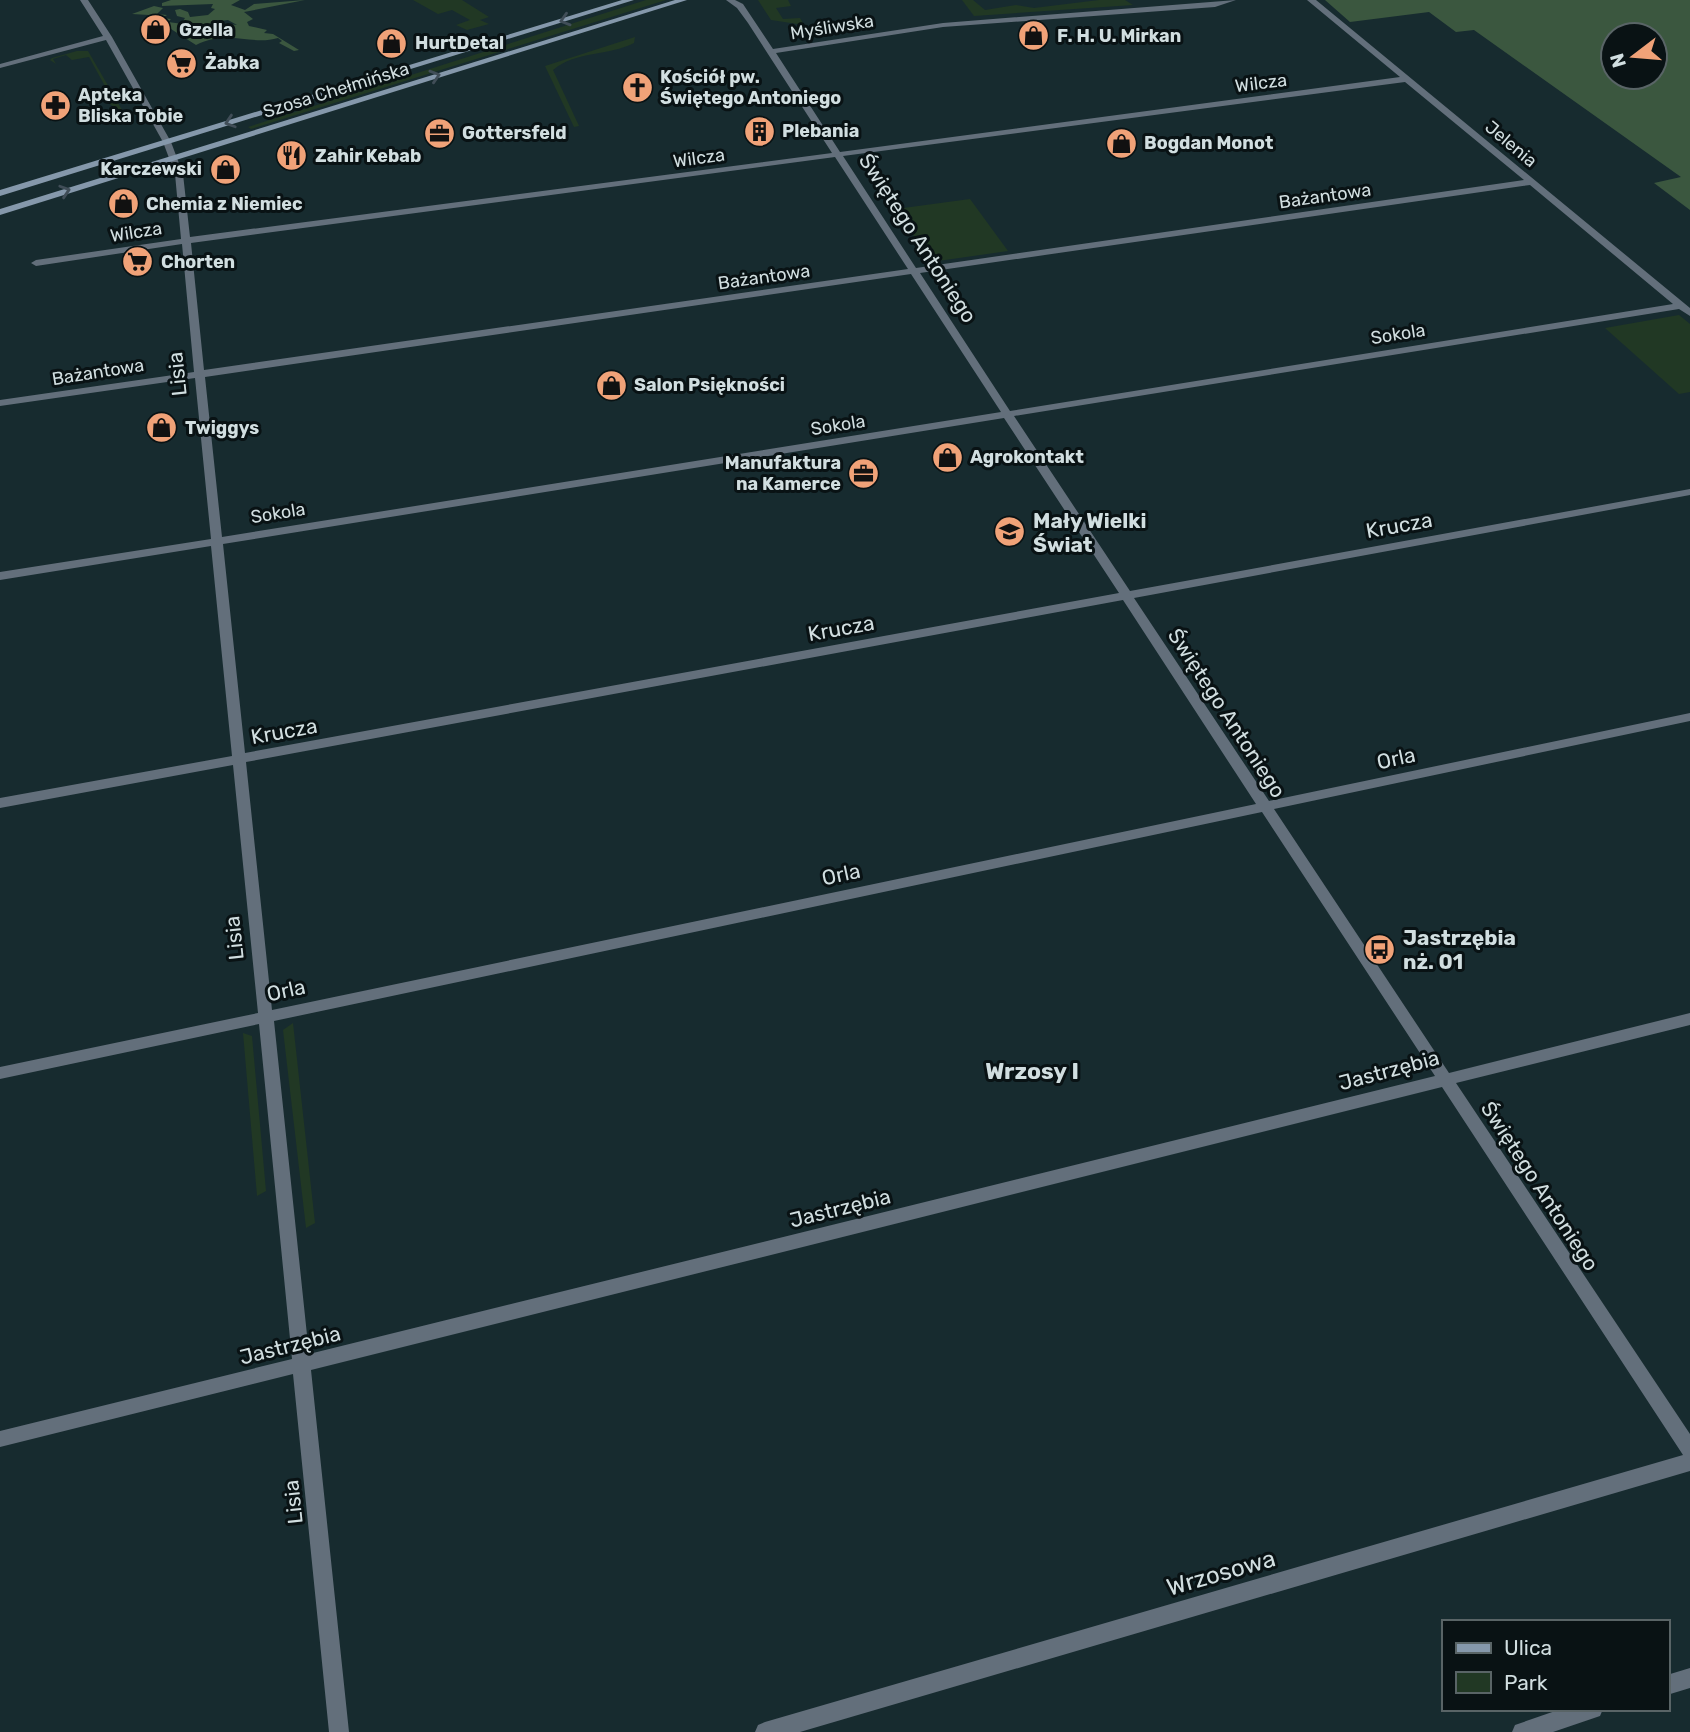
<svg xmlns="http://www.w3.org/2000/svg" width="1690" height="1732" viewBox="0 0 1690 1732" font-family="Rubik,sans-serif">
	<style>
		.green { fill: #213824 }
		.forest { fill: #3b573f; fill-rule: evenodd }
		.lines { fill: none; stroke-linecap: round; stroke-linejoin: round }
		.street { fill: #636f7b; fill-rule: evenodd }
		.secondary { fill: #8598ab; fill-rule: evenodd }
		.oneway { stroke: #414e58 }
		.labels { text-anchor: middle; dominant-baseline: central; stroke-width: 6; stroke-linejoin: round; paint-order: stroke }
		.far-street-label { font-size: 18px; fill: #d1dee0; stroke: #091214 }
		.far-poi-label { font-size: 18px; font-weight: bold; fill: #d1dee0; stroke: #091214; text-anchor: start }
		.street-label { font-size: 21px; fill: #d1dee0; stroke: #091214 }
		.poi-label { font-size: 21px; font-weight: bold; fill: #d1dee0; stroke: #091214; text-anchor: start }
		.neighbourhood-label { font-size: 23px; font-weight: bold; fill: #d1dee0; stroke: #091214 }
		.near-street-label { font-size: 24px; fill: #d1dee0; stroke: #091214 }
	</style>
	<rect width="100%" height="100%" fill="#172b2f"/>
	<!-- green -->
	<g class="green">
		<path d="M413 0H462L489 17 480 20 489 24 467 30 456 25 470 20 452 10 438 14Z"/>
		<path d="M646 0H666L251 129 248 127Z"/>
		<path d="M758 0H788L791 6 776 8 783 19 800 18 804 25 771 20Z"/>
		<path d="M962 0H973L985 10 1016 5 1034 8 1099 0H1125L1133 5 974 16Z"/>
		<path d="M635 37 634 43C609 56 575 51 553 70L579 126 574 127 545 66Z"/>
		<path d="M77 51H88L125 115 123 123 119 124 114 107 104 100 110 97 103 92H94L106 88 89 57 72 60 66 55 53 59 56 64 50 60 52 58Z"/>
		<path d="M970 199 1008 251 931 262 896 209Z"/>
		<path d="M1679 315 1690 324V392L1679 394 1605 328Z"/>
		<path d="M293 1023 315 1223 306 1228 283 1030Z"/>
		<path d="M243 1033 252 1036 266 1191 257 1196Z"/>
	</g>
	<!-- forest -->
	<g class="forest">
		<path d="M171 0H240L231 5 245 10 254 4 305 0 244 12 253 19 247 22 249 26 267 30 264 33 273 34 299 50 294 51 279 43 282 41 278 38C251 46 228 29 196 45L149 15 132 14 154 6 163 8 157 14 167 15 162 18 171 19 168 22 183 24 179 28 186 27 182 32H191L187 34 190 37 196 33 200 37 207 35 202 30 212 27 213 31 228 29 218 25 221 23 237 25 228 20C212 22 199 30 183 21L185 18 177 16 175 10 180 9 188 12 190 17 208 15 215 9 211 8 213 4 162 6V3Z"/>
		<path d="M1325 0H1690V210L1654 183 1681 177 1474 30 1456 32 1429 12 1350 22ZM1613 35H1655V77H1613Z"/>
	</g>
	<g class="lines">
		<!-- street -->
		<g class="street">
			<path d="M80 0H88L112 37 171 142 183 174 190 237 832 153 748 23 737 8 726 0H735L743 4 773 49 943 23 1236 0 1215 7 943 27 776 53 840 152 1400 77 1307 0H1316L1690 308V316L1679 309 1014 416 1130 591 1690 489V495L1134 598 1269 801 1690 713V721L1274 809 1449 1073 1690 1013V1025L1456 1083 1690 1434V1471L800 1732H755L758 1725 765 1722 1683 1455 1442 1087 311 1370 349 1732H329L293 1374 0 1447V1431L292 1359 259 1024 0 1079V1067L258 1013 233 765 0 808V798L232 756 211 546 0 580V572L211 539 195 378 0 406V400L194 372 182 244 36 266 31 263 36 260 181 239 175 174 163 142 106 40 0 68V64L103 36ZM1405 82 1524 180 916 268 843 156ZM835 157 908 269 204 370 191 243ZM1530 185 1673 304 1010 411 920 273ZM911 274 1001 412 222 537 205 377ZM1004 418 1119 593 245 753 223 544ZM1123 600 1256 804 272 1010 246 762ZM1262 812 1435 1076 309 1354 274 1021Z"/>
			<path d="M1690 1668V1688L1667 1695V1675Z"/>
			<path d="M1561 1709H1603L1600 1716 1553 1732H1512L1515 1725Z"/>
		</g>
		<!-- secondary -->
		<g class="secondary">
			<path d="M622 0H634L0 196V190Z"/>
			<path d="M675 0H687L0 215V209Z"/>
		</g>
	</g>
	<!-- one-way arrows -->
	<defs><path id="oneway-chevron" d="M-2-3.5L2.5 0L-2 3.5" fill="none" stroke-width="1.6" stroke-linecap="round" stroke-linejoin="round" transform="scale(1.75)"/></defs>
	<g class="oneway">
		<use href="#oneway-chevron" transform="translate(565 20) rotate(163)"/>
		<use href="#oneway-chevron" transform="translate(435 76) rotate(-17)"/>
		<use href="#oneway-chevron" transform="translate(230 122) rotate(162)"/>
		<use href="#oneway-chevron" transform="translate(65 191) rotate(-18)"/>
	</g>
	<!-- icons -->
	<defs>
		<symbol id="shop-disc" viewBox="-11 -11 22 22"><circle r="9.5" fill="#f0a278" stroke="#091214"/><path d="M-5-2.5h2.3a2.7 3.5 0 0 1 5.4 0H5L5.5 6h-11ZM-1.5-2.5h3a1.5 2.3 0 0 0-3 0Z" fill="#111"/></symbol>
		<symbol id="supermarket-disc" viewBox="-11 -11 22 22"><circle r="9.5" fill="#f0a278" stroke="#091214"/><path d="M-6-5.5h2.5l.6 2H6L4.5 2H-2.5L-4.4-4H-6ZM-1.5 3.2a1.3 1.3 0 1 0 .1 0ZM3 3.2a1.3 1.3 0 1 0 .1 0Z" fill="#111"/></symbol>
		<symbol id="church-disc" viewBox="-11 -11 22 22"><circle r="9.5" fill="#f0a278" stroke="#091214"/><path d="M-1.2-6h2.4v3.5h3.3v2.4h-3.3V6h-2.4V-.1h-3.3v-2.4h3.3Z" fill="#111"/></symbol>
		<symbol id="pharmacy-disc" viewBox="-11 -11 22 22"><circle r="9.5" fill="#f0a278" stroke="#091214"/><path d="M-2-6h4v4h4v4h-4v4h-4v-4h-4v-4h4Z" fill="#111"/></symbol>
		<symbol id="building-disc" viewBox="-11 -11 22 22"><circle r="9.5" fill="#f0a278" stroke="#091214"/><path d="M-4-6H4V6H1V3H-1V6H-4ZM-2.5-4.3h1.7v1.8h-1.7ZM.8-4.3h1.7v1.8H.8ZM-2.5-1h1.7V.8h-1.7ZM.8-1h1.7V.8H.8Z" fill="#111"/></symbol>
		<symbol id="office-disc" viewBox="-11 -11 22 22"><circle r="9.5" fill="#f0a278" stroke="#091214"/><path d="M-6-3h4V-5.5h4V-3h4V5H-6ZM-1-4.5V-3h2v-1.5ZM-6 0V1H6V0Z" fill="#111"/></symbol>
		<symbol id="restaurant-disc" viewBox="-11 -11 22 22"><circle r="9.5" fill="#f0a278" stroke="#091214"/><path d="M-5-6h1v4h1v-4h1v4h1v-4h1v5L-1.5 .5V6h-2V.5L-5-1ZM5-6V6H3V1.5H1.5Q1.5-4 5-6Z" fill="#111"/></symbol>
		<symbol id="school-disc" viewBox="-11 -11 22 22"><circle r="9.5" fill="#f0a278" stroke="#091214"/><path d="M0-5L7-2L0 1L-7-2ZM-4 1L0 2.5L4 1V4Q0 6-4 4Z" fill="#111"/></symbol>
		<symbol id="bus-disc" viewBox="-11 -11 22 22"><circle r="9.5" fill="#f0a278" stroke="#091214"/><path d="M-5-6H5V4H4V6H2V4H-2V6H-4V4H-5ZM-3.5-4V0h7V-4ZM-3.5 1.2v1.5H-2V1.2ZM2 1.2v1.5H3.5V1.2Z" fill="#111"/></symbol>
	</defs>
	<g fill-rule="evenodd">
		<use href="#shop-disc" x="138" y="12" width="35" height="35"/>
		<use href="#shop-disc" x="1016" y="18" width="35" height="35"/>
		<use href="#shop-disc" x="374" y="26" width="35" height="35"/>
		<use href="#supermarket-disc" x="164" y="46" width="35" height="35"/>
		<use href="#church-disc" x="620" y="70" width="35" height="35"/>
		<use href="#pharmacy-disc" x="38" y="88" width="35" height="35"/>
		<use href="#building-disc" x="742" y="114" width="35" height="35"/>
		<use href="#office-disc" x="422" y="116" width="35" height="35"/>
		<use href="#shop-disc" x="1104" y="126" width="35" height="35"/>
		<use href="#restaurant-disc" x="274" y="138" width="35" height="35"/>
		<use href="#shop-disc" x="208" y="152" width="35" height="35"/>
		<use href="#shop-disc" x="106" y="186" width="35" height="35"/>
		<use href="#supermarket-disc" x="120" y="244" width="35" height="35"/>
		<use href="#shop-disc" x="594" y="368" width="35" height="35"/>
		<use href="#shop-disc" x="144" y="410" width="35" height="35"/>
		<use href="#shop-disc" x="930" y="440" width="35" height="35"/>
		<use href="#office-disc" x="846" y="456" width="35" height="35"/>
		<use href="#school-disc" x="992" y="514" width="35" height="35"/>
		<use href="#bus-disc" x="1362" y="932" width="35" height="35"/>
	</g>
	<g class="labels">
		<!-- far-street labels -->
		<g class="far-street-label">
			<text transform="translate(832 27) rotate(-9)">Myśliwska</text>
			<text transform="translate(1261 83) rotate(-7)">Wilcza</text>
			<text transform="translate(336 90) rotate(-17)">Szosa Chełmińska</text>
			<text transform="translate(1511 144) rotate(40)">Jelenia</text>
			<text transform="translate(699 158) rotate(-8)">Wilcza</text>
			<text transform="translate(1325 196) rotate(-8)">Bażantowa</text>
			<text transform="translate(136 232) rotate(-9)">Wilcza</text>
			<text transform="translate(764 277) rotate(-8)">Bażantowa</text>
			<text transform="translate(1398 334) rotate(-9)">Sokola</text>
			<text transform="translate(98 372) rotate(-9)">Bażantowa</text>
			<text transform="translate(838 425) rotate(-9)">Sokola</text>
			<text transform="translate(278 513) rotate(-9)">Sokola</text>
		</g>
		<!-- far-poi labels -->
		<g class="far-poi-label">
			<text x="179" y="30">Gzella</text>
			<text x="1057" y="36">F. H. U. Mirkan</text>
			<text x="415" y="43">HurtDetal</text>
			<text x="205" y="63">Żabka</text>
			<text x="660" y="77">Kościół pw.<tspan x="660" dy="21">Świętego Antoniego</tspan></text>
			<text x="78" y="95">Apteka<tspan x="78" dy="21">Bliska Tobie</tspan></text>
			<text x="782" y="131">Plebania</text>
			<text x="462" y="133">Gottersfeld</text>
			<text x="1144" y="143">Bogdan Monot</text>
			<text x="315" y="156">Zahir Kebab</text>
			<text x="202" y="169" text-anchor="end">Karczewski</text>
			<text x="146" y="204">Chemia z Niemiec</text>
			<text x="161" y="262">Chorten</text>
			<text x="634" y="385">Salon Psiękności</text>
			<text x="185" y="428">Twiggys</text>
			<text x="970" y="457">Agrokontakt</text>
			<text x="841" y="463" text-anchor="end">Manufaktura<tspan x="841" dy="21">na Kamerce</tspan></text>
		</g>
		<!-- street labels -->
		<g class="street-label">
			<text transform="translate(918 238) rotate(57)">Świętego Antoniego</text>
			<text transform="translate(177 374) rotate(-96)">Lisia</text>
			<text transform="translate(1399 525) rotate(-10)">Krucza</text>
			<text transform="translate(841 628) rotate(-10)">Krucza</text>
			<text transform="translate(1227 713) rotate(57)">Świętego Antoniego</text>
			<text transform="translate(284 731) rotate(-10)">Krucza</text>
			<text transform="translate(1396 758) rotate(-12)">Orla</text>
			<text transform="translate(841 874) rotate(-12)">Orla</text>
			<text transform="translate(234 938) rotate(-96)">Lisia</text>
			<text transform="translate(286 990) rotate(-12)">Orla</text>
			<text transform="translate(1389 1070) rotate(-15)">Jastrzębia</text>
			<text transform="translate(1540 1186) rotate(57)">Świętego Antoniego</text>
			<text transform="translate(840 1208) rotate(-14)">Jastrzębia</text>
			<text transform="translate(290 1345) rotate(-14)">Jastrzębia</text>
			<text transform="translate(293 1502) rotate(-96)">Lisia</text>
		</g>
		<!-- poi labels -->
		<g class="poi-label">
			<text x="1033" y="520">Mały Wielki<tspan x="1033" dy="24">Świat</tspan></text>
			<text x="1403" y="937">Jastrzębia<tspan x="1403" dy="24">nż. 01</tspan></text>
		</g>
		<!-- neighbourhood labels -->
		<g class="neighbourhood-label">
			<text x="1032" y="1071">Wrzosy I</text>
		</g>
		<!-- near-street labels -->
		<g class="near-street-label">
			<text transform="translate(1221 1573) rotate(-16)">Wrzosowa</text>
		</g>
	</g>
	<!-- legend -->
	<rect x="1442" y="1620" width="228" height="91" fill="#091214" stroke="#596466" stroke-width="2"/>
	<rect x="1456" y="1643" width="35" height="10" fill="#8598ab" stroke="#596466" stroke-width="2"/>
	<text x="1504" y="1655" font-size="21" fill="#d1dee0">Ulica</text>
	<rect x="1456" y="1672" width="35" height="21" fill="#213824" stroke="#596466" stroke-width="2"/>
	<text x="1504" y="1690" font-size="21" fill="#d1dee0">Park</text>
	<!-- north arrow -->
	<g transform="translate(1634 56) rotate(254)"><circle r="33" fill="#091214" stroke="#596466" stroke-width="2"/>
	<path d="M0-5L12 26L0 18L-12 26Z" fill="#f0a278"/>
	<text y="-10" font-size="19" font-weight="bold" text-anchor="middle" fill="#d1dee0">N</text>
	</g>
</svg>
